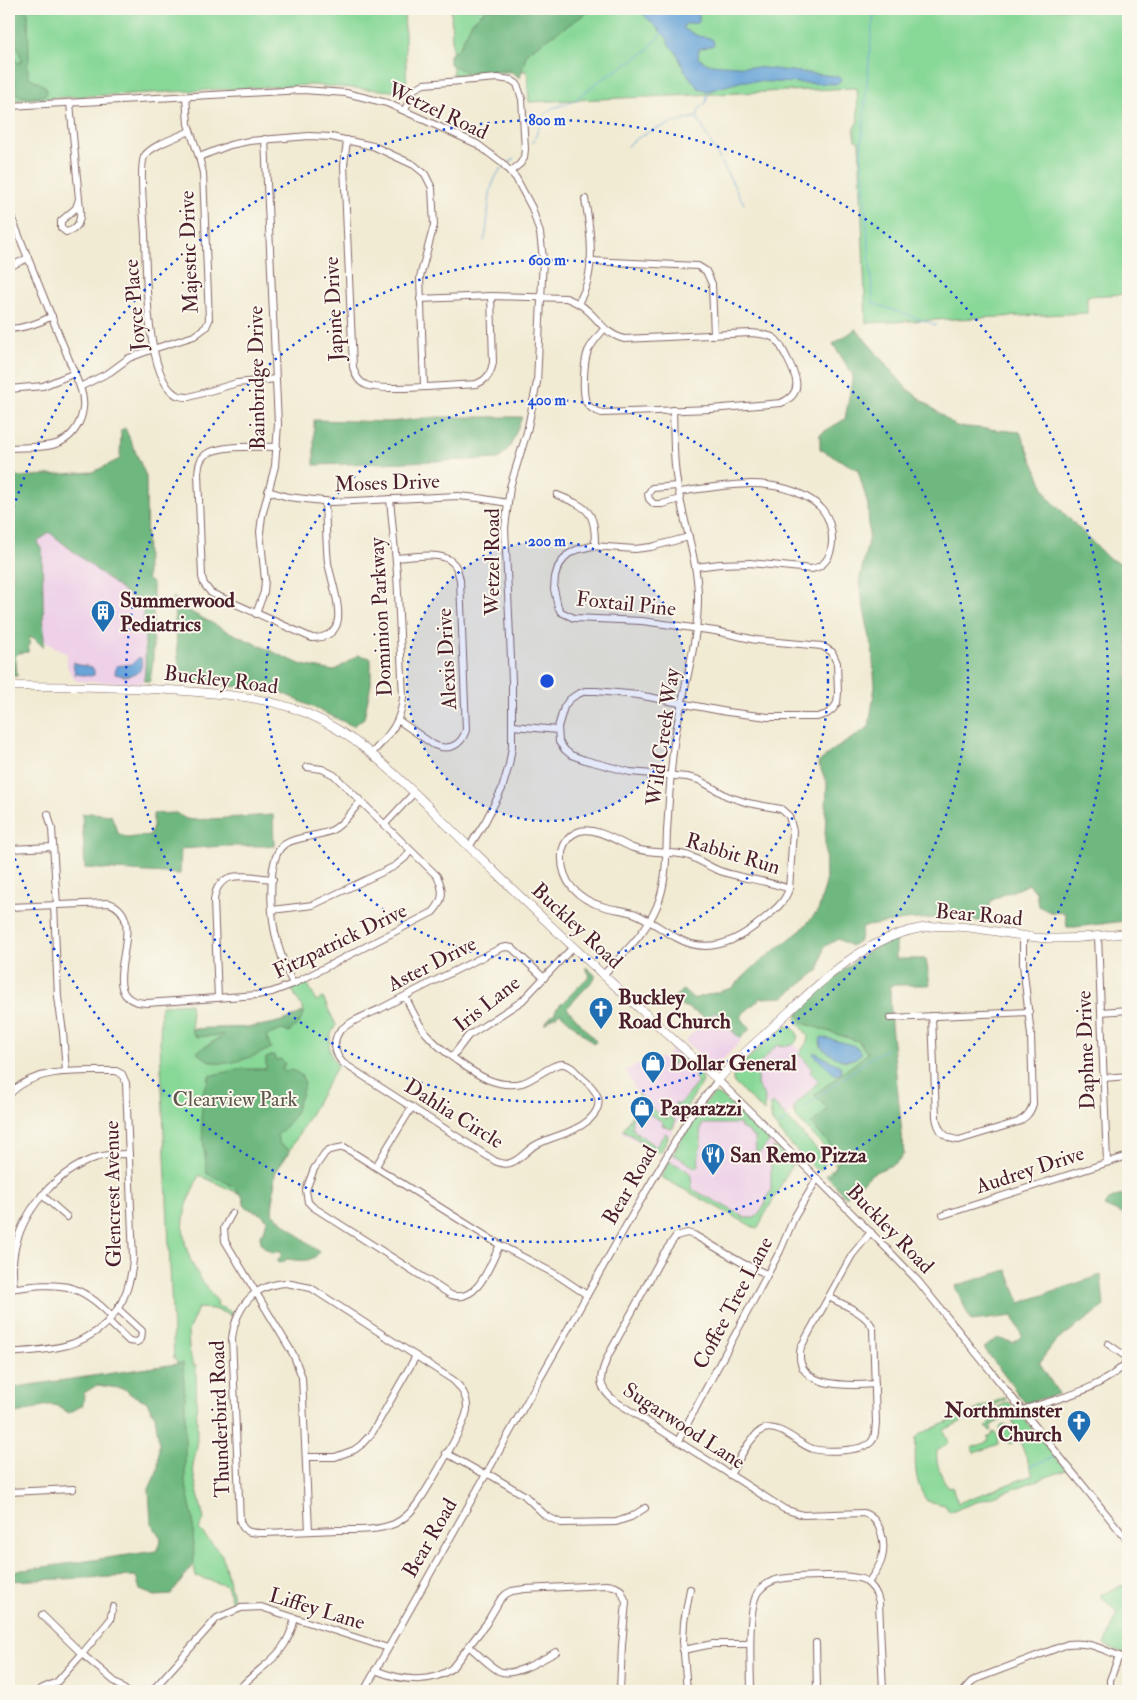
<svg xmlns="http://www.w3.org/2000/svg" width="1137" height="1700" viewBox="0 0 1137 1700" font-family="'IM FELL Double Pica',serif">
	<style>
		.built { fill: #eed0e8 }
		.green { fill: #88d898; stroke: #697c62; fill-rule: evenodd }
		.forest { fill: #6eb880; stroke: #5c6c56 }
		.water { fill: #67a4d8; stroke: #586282 }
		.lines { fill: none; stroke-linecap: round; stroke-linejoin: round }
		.stream { stroke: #67a4d8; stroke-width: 1 }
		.minor-casing { stroke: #846666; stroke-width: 8 }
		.major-casing { stroke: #846666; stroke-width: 9 }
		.minor { stroke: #fff; stroke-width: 6 }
		.major { stroke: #fff; stroke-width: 8 }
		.ring { fill: none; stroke: #1d4ed8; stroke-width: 2.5; stroke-dasharray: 2.5 5 }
		.labels { text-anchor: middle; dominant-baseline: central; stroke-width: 4; stroke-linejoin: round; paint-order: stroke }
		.street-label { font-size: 21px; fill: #4a1f2b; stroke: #fbf7ec }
		.poi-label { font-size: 21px; font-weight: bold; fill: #4a1f2b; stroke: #fbf7ec; text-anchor: start }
		.park-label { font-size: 21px; fill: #5d564c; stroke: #fbf7ec }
		.centre { fill: #1d4ed8; stroke: #fbf7ec; stroke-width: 2.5 }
		.ring-label { font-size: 15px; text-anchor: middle; font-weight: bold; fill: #1d4ed8; stroke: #fbf7ec; stroke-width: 4; stroke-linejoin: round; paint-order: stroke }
	</style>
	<rect width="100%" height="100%" fill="#fbf7ec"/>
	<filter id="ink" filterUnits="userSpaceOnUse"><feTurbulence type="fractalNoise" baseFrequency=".02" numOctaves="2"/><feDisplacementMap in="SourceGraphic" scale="10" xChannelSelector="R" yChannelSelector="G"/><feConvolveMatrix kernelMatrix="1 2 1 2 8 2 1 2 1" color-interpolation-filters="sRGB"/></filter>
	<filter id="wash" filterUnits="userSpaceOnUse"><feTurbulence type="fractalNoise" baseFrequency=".0096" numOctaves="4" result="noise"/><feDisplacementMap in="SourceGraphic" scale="20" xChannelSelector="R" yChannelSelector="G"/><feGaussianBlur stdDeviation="1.12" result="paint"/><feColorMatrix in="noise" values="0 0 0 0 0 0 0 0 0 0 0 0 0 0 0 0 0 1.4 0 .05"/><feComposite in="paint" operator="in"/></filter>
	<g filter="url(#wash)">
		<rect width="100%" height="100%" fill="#f1ebd3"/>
		<!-- built -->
		<g class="built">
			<path d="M49 531 143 607 144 651 146 662 143 683 76 681 67 667V654L44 641 42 550 37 543Z"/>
			<path d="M715 1012 742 1040 720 1062 714 1064 708 1062 685 1041Z"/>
			<path d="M784 1034 827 1077 783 1121 754 1092 751 1066Z"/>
			<path d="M670 1046 701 1077 703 1082 675 1126 660 1153 622 1133 640 1101 626 1070 654 1058H664L671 1052Z"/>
			<path d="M716 1094 721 1096 793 1163 757 1229 661 1177 689 1126 709 1098Z"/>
		</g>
		<!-- green -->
		<g class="green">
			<path d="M9 9H404L407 92 310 85 9 100Z"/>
			<path d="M451 9H1128V294L1087 296V313L866 323 859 141 855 140 854 128 858 121 857 88 529 102 527 71 453 75Z"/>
			<path d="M306 980 316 1001 323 998 336 1025C327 1038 327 1054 338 1065L286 1157 275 1173 272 1213 240 1194 199 1175C193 1189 186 1204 184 1219 180 1250 199 1280 218 1302L216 1305 234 1313 233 1316 214 1309 198 1308 188 1331 189 1349 193 1365H196L197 1446 193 1465 194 1477 204 1519 199 1529 222 1555 235 1605 233 1606 227 1586 196 1576C181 1506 182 1439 180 1367L174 1358 160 1043 161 1005 190 1003 192 1029C222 1027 254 1030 282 1021 290 1019 297 1015 304 1011L291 988Z"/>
			<path d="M798 1013 803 1023 858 1041 868 1054 828 1109 811 1124 827 1141 841 1161 828 1177 826 1175 835 1166V1158L795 1116 794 1107 819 1081 810 1072 812 1068 799 1054 807 1042 808 1036 796 1019ZM822 1037 853 1046 860 1050V1054C845 1068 835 1056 821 1047Z"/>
			<path d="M785 1026C792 1026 796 1029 798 1036 795 1050 786 1044 776 1046L758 1065 757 1085 765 1097 764 1112 734 1083C733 1080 732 1078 734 1075 738 1065 775 1035 785 1026Z"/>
			<path d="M676 1057C686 1057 701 1073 703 1082L685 1109 680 1112 674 1109 675 1103 679 1105 698 1082 695 1079V1074L683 1062H676L669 1068 670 1064Z"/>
			<path d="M637 1093 658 1114 667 1119 670 1115 675 1121 673 1128 670 1129 662 1125 663 1122 638 1108 631 1122 633 1124 631 1127 634 1128 633 1130 656 1147 665 1133 667 1134 668 1138 660 1153 623 1130 640 1101Z"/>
			<path d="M716 1094 721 1096 768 1138 769 1142 758 1154H756L755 1137H752L749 1132 741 1128 740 1124H702L700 1134 701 1135C702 1148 697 1153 699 1165L696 1168 673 1154C681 1141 703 1098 716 1094Z"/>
			<path d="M773 1103 825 1158V1164L821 1170 815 1169 789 1143 772 1122 770 1105Z"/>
			<path d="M773 1148H778L793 1163 757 1229 661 1177 669 1162H671C688 1171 692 1169 692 1189L743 1216V1218H755L765 1205 769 1193 771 1192V1159L767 1157 768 1153Z"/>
			<path d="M1006 1397 1005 1400 944 1430 949 1443 937 1451C935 1463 942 1479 949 1488L952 1487 958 1503 1033 1475 1013 1423V1420L1017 1416H1022L1066 1470 949 1512 945 1505 927 1501C913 1481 915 1462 916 1438L920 1434Z"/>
			<path d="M1008 1402 1010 1403 1015 1409V1412L990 1426 992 1430 990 1431 986 1427 993 1420 989 1413 976 1422 975 1419Z"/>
			<path d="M1004 1424 1009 1426 1014 1440 1011 1444 1008 1443 999 1430 1000 1427Z"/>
			<path d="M994 1432 998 1437 999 1444 974 1453 972 1448 989 1441 988 1438 993 1435 992 1433Z"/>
			<path d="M1128 1583V1655L1104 1645 1118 1614 1100 1595Z"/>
		</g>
		<!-- forest -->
		<g class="forest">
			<path d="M21 9H25L28 13 29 60 27 66 29 77 46 87 47 91 46 95C36 98 25 100 16 93L12 69 9 68V39L14 46V57L18 63 22 61 16 43 14 13Z"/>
			<path d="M487 9H593L527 52 520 78 509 70 466 72 450 64V55L459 48 472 22Z"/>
			<path d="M856 329 906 388 956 426 1020 432 1048 497 1108 558 1128 566V863L1125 921 1075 927H1067L1065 913 1050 912 1038 906 1036 892 1028 884C1016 891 1003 893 991 901L986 922 949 917 905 920 862 927 860 940 851 946 838 939 824 947 819 970 784 997 761 998 740 1016 750 1029 740 1039 715 1012 708 1019 686 1007 668 1002 683 990 693 999 732 988 757 964 800 931 818 911 826 883 825 839 827 783 818 763 832 751 869 727 875 686 872 649 859 583 869 536 868 505 858 470 820 449V434L845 419 853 375 833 344Z"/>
			<path d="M438 417H522L511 445 499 459 314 465V420L390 422Z"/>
			<path d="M125 428 146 476 147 579 153 584V662L150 681H144C147 657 144 632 143 607L49 532 37 543 42 549 44 641 43 647 34 638 30 637 28 652 19 653 15 657 16 661 17 676H9V575H13L12 570H9V473H13L17 477 93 472 120 459 121 430Z"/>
			<path d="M173 597 189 611 225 630 302 665 334 671 358 655 371 658V684L364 718 353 726 276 690 180 682Z"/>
			<path d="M92 813 111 815 118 833 127 838 150 835 153 827V814L176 813 186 819 195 820 273 815 274 846H224L181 849 180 874 85 868 82 814Z"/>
			<path d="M896 938V959H926L930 985H890L891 1024 904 1154 896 1163 873 1173 846 1197 828 1177 840 1160 827 1141 811 1124 828 1109 814 1095 868 1053 858 1041 803 1023 798 1013C827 985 857 952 896 938Z"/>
			<path d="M585 968H587L595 975V978L567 1008 596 1041 594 1044 560 1013 544 1024 556 1011 555 1010 590 975Z"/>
			<path d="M304 1011 300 1022 289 1032 281 1030 266 1036 271 1048C260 1055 229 1066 216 1063 210 1062 204 1057 198 1054V1051L224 1035 196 1037 192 1033V1029C222 1027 254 1030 282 1021 290 1019 297 1015 304 1011Z"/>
			<path d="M274 1055 275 1060 280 1059 285 1063 282 1069 285 1072 291 1069 301 1075 305 1083 294 1116 277 1136 280 1144 290 1150 275 1173 272 1213 319 1252C312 1264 298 1260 286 1259L284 1262 278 1263 277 1260 282 1255 279 1250 274 1253C264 1249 260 1245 260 1234L264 1231 267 1220C259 1209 252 1213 244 1205 245 1189 220 1179 207 1174L201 1119 204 1088 208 1082 209 1076 238 1069H266V1058Z"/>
			<path d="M1128 1192V1213L1125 1215 1104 1206 1111 1199Z"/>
			<path d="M1007 1270 1020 1303 1101 1275 1104 1306 1054 1343 1039 1363 1059 1394 1025 1403 984 1348 998 1338 1013 1343 1022 1336 1013 1316 971 1321 955 1286Z"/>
			<path d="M183 1363 185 1398V1480L193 1519 194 1563 171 1595 155 1596 140 1590 136 1576 9 1581V1572L156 1551 160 1545 161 1538 151 1523 149 1489 158 1469 159 1442 155 1416 146 1401 130 1394 125 1389 97 1385 84 1393 83 1405 69 1413C64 1410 58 1406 54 1405 39 1403 22 1418 9 1412V1388Z"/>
		</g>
		<!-- water -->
		<g class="water">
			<path d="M638 9C650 9 690 8 699 13V22C694 25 689 22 684 25V29L698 36 710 38 713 40 714 45 699 49 698 58 708 64 765 68 834 76 841 78 840 81 836 84 743 81 708 91 698 88 685 71 676 52 669 45 667 38Z"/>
			<path d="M139 657 141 658C142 664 142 670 136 674L124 676 115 674 116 666 132 664Z"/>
			<path d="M74 662 79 665 92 667 94 671V675L90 676 75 674 73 663Z"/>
			<path d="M822 1037 852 1045 861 1051V1054C846 1067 834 1057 821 1047L820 1040Z"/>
			<path d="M814 1052 840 1066 842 1072 837 1075 834 1074 813 1054Z"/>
		</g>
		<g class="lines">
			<!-- stream -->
			<g class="stream">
				<path d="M875 9 872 27 861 149 873 303 936 325"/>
				<path d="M9 48 10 50"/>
				<path d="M708 91 706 103 699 109 697 117 744 204"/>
				<path d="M533 143 543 117 552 108 573 102 599 81 647 51 662 32"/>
				<path d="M627 146C646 129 673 123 697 117"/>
				<path d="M509 163 515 158"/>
				<path d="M484 241C491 217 484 187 502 168"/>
				<path d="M799 1111 872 1057 887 1049"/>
				<path d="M779 1125 786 1120"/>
				<path d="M1031 1466 1054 1457"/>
			</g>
		</g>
	</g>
	<g filter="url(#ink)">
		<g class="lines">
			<defs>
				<g id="minor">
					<path d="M70 103 79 199 76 208 61 221V228L66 232C83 229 81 212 79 199"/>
					<path d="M9 106 303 90 346 93 387 103 477 144 502 163 516 178 532 208 540 233 543 259 537 382 527 432 510 487 505 528 512 681V747L509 765 502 789 485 822 469 847"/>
					<path d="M405 110 414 89 424 84 498 78 511 80 517 84 522 99 525 149 524 158 520 164 510 172"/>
					<path d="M190 131C178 137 149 146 144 157 139 169 144 218 145 233 146 266 145 375 175 394 179 397 184 397 189 397L237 383 276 379"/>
					<path d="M347 140 344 165 353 367C355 375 358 382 366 385 380 392 455 385 476 384 487 380 491 374 493 362L491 296"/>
					<path d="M199 157 230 145 249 141 309 136 331 137 373 146 414 165 425 174 432 188 434 225 420 277 424 386"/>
					<path d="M9 211 80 387C89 410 78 439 52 445 38 448 23 447 9 448"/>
					<path d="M590 261 698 266 706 271 712 284 714 335"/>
					<path d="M9 267 28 258"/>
					<path d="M420 299 491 296 566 298C574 301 581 304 587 310 601 322 604 333 624 339L751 333C758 334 767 334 774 338 780 342 783 351 787 358 796 375 805 393 781 403L711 409 602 413C595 411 589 408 586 402 582 391 584 361 588 351 592 343 598 336 604 329"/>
					<path d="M578 303C597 274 591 232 585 199"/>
					<path d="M9 329C24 328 38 324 52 316"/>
					<path d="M80 387 110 372 129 358 153 349 194 336 206 327 209 320 203 173 199 157 188 124 186 97"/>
					<path d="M9 389 43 386 75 373"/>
					<path d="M277 447C259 447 220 444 205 455 199 460 199 466 198 473L202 577 204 584 211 593 312 638C323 638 333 635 337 624 342 609 331 579 328 563 326 543 326 522 325 501"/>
					<path d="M677 486 652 488 648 494 649 499 654 504H662L680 499"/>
					<path d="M268 491 288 497 332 502 458 496 478 498 508 503"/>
					<path d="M679 492C716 487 760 477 796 492 805 496 816 502 822 509 836 526 838 565 811 569L750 563 720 564 695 567"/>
					<path d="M557 495C589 508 595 511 595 546"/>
					<path d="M689 537 651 547 635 549 592 546 576 550 567 555 558 567 555 577 554 589 558 607 561 612 574 618 642 621 715 631 756 640 822 646 832 652 837 663 838 693 837 703 833 709 827 714 817 717H768L727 712 638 695 596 691H585L576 695 569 700 564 707 558 727 559 742 565 750 571 755 585 760 630 772 687 777 699 780 727 796 748 803 781 809 789 816 793 831 789 889C784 904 772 912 760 922 736 942 707 955 677 938 664 931 651 921 638 915 627 910 616 910 605 907 578 900 560 882 562 853 563 843 570 834 580 831 597 827 618 842 633 848 650 854 669 851 686 855 698 858 708 867 720 871 742 879 767 880 789 889"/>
					<path d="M396 558C410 557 442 551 452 562 458 567 458 573 460 580L466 730C461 746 449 751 434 745L398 720"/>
					<path d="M256 614 264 592 265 580 260 532 262 516 275 466 278 424 265 139"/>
					<path d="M513 726 558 730"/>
					<path d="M372 753C389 735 401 723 403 697L397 573 390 499"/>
					<path d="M48 814 52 829 57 905"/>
					<path d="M384 825 414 793"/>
					<path d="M9 849 53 847"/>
					<path d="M54 905 58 997 63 1032 66 1072"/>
					<path d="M9 907 109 903C156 919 87 1002 147 1003L257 995 272 992 293 984 433 912C444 900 444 890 437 876L334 775 322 769 307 767"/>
					<path d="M272 910 313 905 395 866 405 858 410 851"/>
					<path d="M1098 936 1107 1162"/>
					<path d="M604 974C624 953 646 933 657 906 667 882 666 856 667 831 669 802 670 773 674 744 681 694 699 645 698 594 697 560 685 527 679 493 673 466 674 438 673 410"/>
					<path d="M293 984C285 968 279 950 275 933 271 913 266 856 285 844 298 836 316 837 330 831 342 826 351 812 360 802"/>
					<path d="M405 996C411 1008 417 1022 425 1032 434 1043 445 1052 456 1060 476 1074 496 1089 522 1083 534 1080 552 1063 563 1064 571 1065 576 1072 581 1077 597 1090 607 1103 589 1120 571 1135 553 1135 534 1146 526 1151 519 1161 510 1163 504 1165 500 1163 495 1161L343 1063C335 1055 332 1042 339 1032 347 1022 369 1014 380 1009 420 988 460 968 501 948L507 947 512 948 544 978"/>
					<path d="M218 998 214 901C217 867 248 877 273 879"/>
					<path d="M1101 1012 1128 1010"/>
					<path d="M932 1016 936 1117C938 1131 945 1139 959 1140L1018 1122C1026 1117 1030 1114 1033 1104L1031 1035 1023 964V936"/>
					<path d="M890 1018 1029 1012"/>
					<path d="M452 1057 468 1036 522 1001 573 947"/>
					<path d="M1104 1078 1128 1076"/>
					<path d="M9 1083 14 1089"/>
					<path d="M9 1095C35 1066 81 1072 116 1071L122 1074 126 1083 133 1259C130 1298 112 1329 74 1343 54 1350 30 1351 9 1353"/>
					<path d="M376 1166 412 1107"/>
					<path d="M42 1195 67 1217"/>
					<path d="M232 1213 224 1228 225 1241 293 1354 302 1377 309 1531"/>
					<path d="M943 1215 1128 1156"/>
					<path d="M871 1232 852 1255 801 1347C791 1389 850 1386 875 1384"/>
					<path d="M500 1245C490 1264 478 1304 451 1295L313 1207 308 1202 306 1190 314 1169 325 1153 329 1150 344 1147 500 1245 557 1275 587 1295"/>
					<path d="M767 1274 744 1264 694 1235 687 1233 676 1236 664 1253 609 1354C600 1374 595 1386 615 1401L784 1509 803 1515 864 1513C881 1519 886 1542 882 1558 880 1567 873 1575 868 1583"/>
					<path d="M286 1283 311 1288 453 1380C462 1388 468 1397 467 1410 466 1424 427 1490 417 1504 411 1512 403 1520 394 1524 376 1531 357 1530 338 1530 314 1531 289 1532 265 1533 253 1533 244 1534 240 1521L232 1338C236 1307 253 1285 286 1283Z"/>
					<path d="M14 1288C13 1277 12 1265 14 1254 21 1211 55 1173 95 1158 105 1154 118 1154 129 1154"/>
					<path d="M9 1289C56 1283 77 1279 112 1317"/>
					<path d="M108 1321 129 1341 137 1342 141 1339 142 1331 118 1309"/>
					<path d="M1108 1344 1128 1358"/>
					<path d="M1023 1410C1059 1398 1102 1390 1128 1361"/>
					<path d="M678 1441 780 1251 794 1218 817 1179"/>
					<path d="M446 1453 480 1472 492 1476 524 1495 546 1516 561 1523 616 1522 631 1517 645 1508"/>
					<path d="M306 1457H335L354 1450 361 1445 372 1433 416 1356"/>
					<path d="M730 1475C737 1463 751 1434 764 1429 780 1424 798 1444 813 1449 824 1452 864 1452 872 1441 876 1436 875 1429 876 1423L873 1328C865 1312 843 1305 829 1297"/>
					<path d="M9 1492 73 1489"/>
					<path d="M42 1615 82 1654 126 1691"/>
					<path d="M816 1643 817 1691"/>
					<path d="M469 1646C478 1654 488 1665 499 1671 513 1678 543 1659 556 1652"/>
					<path d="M683 1650 713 1644H750"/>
					<path d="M375 1670C399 1680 431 1685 452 1668L486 1624 500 1600 506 1594 512 1591 525 1589 606 1585 614 1586 621 1590 626 1602 622 1645 620 1691"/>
					<path d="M41 1689 57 1682 82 1654 110 1620 113 1607"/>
					<path d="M152 1691 217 1618 241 1608 261 1607 388 1648"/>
					<path d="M237 1691C262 1663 285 1660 295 1618"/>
					<path d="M364 1691 627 1224 690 1116 718 1080 763 1124 894 1256 918 1281 1128 1541"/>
					<path d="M687 1691 683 1641 684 1622 690 1589"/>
					<path d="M751 1691C751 1670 747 1608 758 1592 763 1585 772 1580 780 1579 796 1576 852 1574 864 1580 872 1585 877 1593 879 1602L883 1691"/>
					<path d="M963 1691 971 1682 976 1679 1068 1644C1093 1641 1105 1652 1128 1659"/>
					<path d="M1110 1691V1680L1119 1656"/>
				</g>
				<path id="major" d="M9 686C72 686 135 687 197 692 235 695 271 699 306 713 353 733 389 768 425 803 449 828 474 851 498 875 570 945 644 1013 718 1080 737 1058 759 1040 780 1020 826 977 873 929 940 926 974 925 1008 935 1041 938 1070 940 1100 936 1128 933"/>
			</defs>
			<!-- minor casing -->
			<use href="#minor" class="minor-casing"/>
			<!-- major casing -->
			<use href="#major" class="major-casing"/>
			<!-- minor -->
			<use href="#minor" class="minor"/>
			<!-- major -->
			<use href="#major" class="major"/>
		</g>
	</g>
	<!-- distance rings -->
	<circle cx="547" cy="681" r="140" fill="#1d4ed8" fill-opacity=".12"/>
	<g class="ring">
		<circle cx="547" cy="681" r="140"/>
		<circle cx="547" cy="681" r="281"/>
		<circle cx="547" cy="681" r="421"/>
		<path d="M9 522A561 561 0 1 1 9 840"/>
	</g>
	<!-- icons -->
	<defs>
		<symbol id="building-pin" viewBox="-11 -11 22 30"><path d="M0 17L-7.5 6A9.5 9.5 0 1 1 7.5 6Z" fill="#1f6fb2" stroke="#fbf7ec"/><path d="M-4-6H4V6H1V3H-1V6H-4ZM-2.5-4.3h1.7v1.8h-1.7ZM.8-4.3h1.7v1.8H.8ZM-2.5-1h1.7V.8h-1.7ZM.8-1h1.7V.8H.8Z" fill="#fff"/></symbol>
		<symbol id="church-pin" viewBox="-11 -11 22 30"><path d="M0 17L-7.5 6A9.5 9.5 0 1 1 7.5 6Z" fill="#1f6fb2" stroke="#fbf7ec"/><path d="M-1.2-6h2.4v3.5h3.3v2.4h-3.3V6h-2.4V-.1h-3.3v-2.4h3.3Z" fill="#fff"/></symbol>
		<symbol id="shop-pin" viewBox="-11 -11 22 30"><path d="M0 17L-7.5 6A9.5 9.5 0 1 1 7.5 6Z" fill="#1f6fb2" stroke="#fbf7ec"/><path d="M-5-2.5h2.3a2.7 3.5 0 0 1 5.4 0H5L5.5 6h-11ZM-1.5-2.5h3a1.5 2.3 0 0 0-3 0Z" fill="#fff"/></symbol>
		<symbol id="restaurant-pin" viewBox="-11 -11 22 30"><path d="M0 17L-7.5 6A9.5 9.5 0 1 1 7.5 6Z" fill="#1f6fb2" stroke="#fbf7ec"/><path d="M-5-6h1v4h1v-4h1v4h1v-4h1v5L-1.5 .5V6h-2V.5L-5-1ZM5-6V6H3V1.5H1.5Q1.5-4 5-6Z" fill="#fff"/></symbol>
	</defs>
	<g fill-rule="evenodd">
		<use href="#building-pin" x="89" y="598" width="28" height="38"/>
		<use href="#church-pin" x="587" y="995" width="28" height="38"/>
		<use href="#shop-pin" x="639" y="1049" width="28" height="38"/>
		<use href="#shop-pin" x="628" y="1094" width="28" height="38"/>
		<use href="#restaurant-pin" x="699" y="1141" width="28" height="38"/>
		<use href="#church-pin" x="1065" y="1408" width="28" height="38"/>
	</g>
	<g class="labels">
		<!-- street labels -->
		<g class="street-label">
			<text transform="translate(438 111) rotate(25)">Wetzel Road</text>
			<text transform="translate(189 252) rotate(-92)">Majestic Drive</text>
			<text transform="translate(135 305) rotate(-95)">Joyce Place</text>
			<text transform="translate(334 309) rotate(-93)">Japine Drive</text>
			<text transform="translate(257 378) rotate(-91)">Bainbridge Drive</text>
			<text transform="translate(387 483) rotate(-2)">Moses Drive</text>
			<text transform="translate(492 562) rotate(-90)">Wetzel Road</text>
			<text transform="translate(626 604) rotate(6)">Foxtail Pine</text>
			<text transform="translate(381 617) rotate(-93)">Dominion Parkway</text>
			<text transform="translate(447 659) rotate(-93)">Alexis Drive</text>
			<text transform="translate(221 680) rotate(7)">Buckley Road</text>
			<text transform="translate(663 737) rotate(-82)">Wild Creek Way</text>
			<text transform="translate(733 854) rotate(17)">Rabbit Run</text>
			<text transform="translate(979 915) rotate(5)">Bear Road</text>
			<text transform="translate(577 926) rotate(43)">Buckley Road</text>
			<text transform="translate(340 941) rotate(-26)">Fitzpatrick Drive</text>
			<text transform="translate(432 964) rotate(-27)">Aster Drive</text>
			<text transform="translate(487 1004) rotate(-38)">Iris Lane</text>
			<text transform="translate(1086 1050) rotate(-92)">Daphne Drive</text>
			<text transform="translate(454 1114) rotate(32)">Dahlia Circle</text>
			<text transform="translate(1030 1170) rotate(-18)">Audrey Drive</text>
			<text transform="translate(630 1185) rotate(-60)">Bear Road</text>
			<text transform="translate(113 1194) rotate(-91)">Glencrest Avenue</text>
			<text transform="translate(890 1229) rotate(46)">Buckley Road</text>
			<text transform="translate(733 1303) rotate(-62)">Coffee Tree Lane</text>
			<text transform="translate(220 1419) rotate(-92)">Thunderbird Road</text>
			<text transform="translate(684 1426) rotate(33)">Sugarwood Lane</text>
			<text transform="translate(430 1538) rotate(-60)">Bear Road</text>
			<text transform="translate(317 1609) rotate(17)">Liffey Lane</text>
		</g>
		<!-- poi labels -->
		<g class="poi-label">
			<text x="120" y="600">Summerwood<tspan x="120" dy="24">Pediatrics</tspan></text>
			<text x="618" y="997">Buckley<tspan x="618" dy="24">Road Church</tspan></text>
			<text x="670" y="1063">Dollar General</text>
			<text x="660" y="1108">Paparazzi</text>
			<text x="730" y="1155">San Remo Pizza</text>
			<text x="1062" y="1410" text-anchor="end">Northminster<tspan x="1062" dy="24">Church</tspan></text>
		</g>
		<!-- park labels -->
		<g class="park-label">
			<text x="235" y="1099">Clearview Park</text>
		</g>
	</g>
	<circle cx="547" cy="681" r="8" class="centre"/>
	<g class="ring-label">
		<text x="547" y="125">800 m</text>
		<text x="547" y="265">600 m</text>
		<text x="547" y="405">400 m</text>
		<text x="547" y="546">200 m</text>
	</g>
	<!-- margin -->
	<rect width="1137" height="1700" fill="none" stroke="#fbf7ec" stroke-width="30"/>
</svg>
